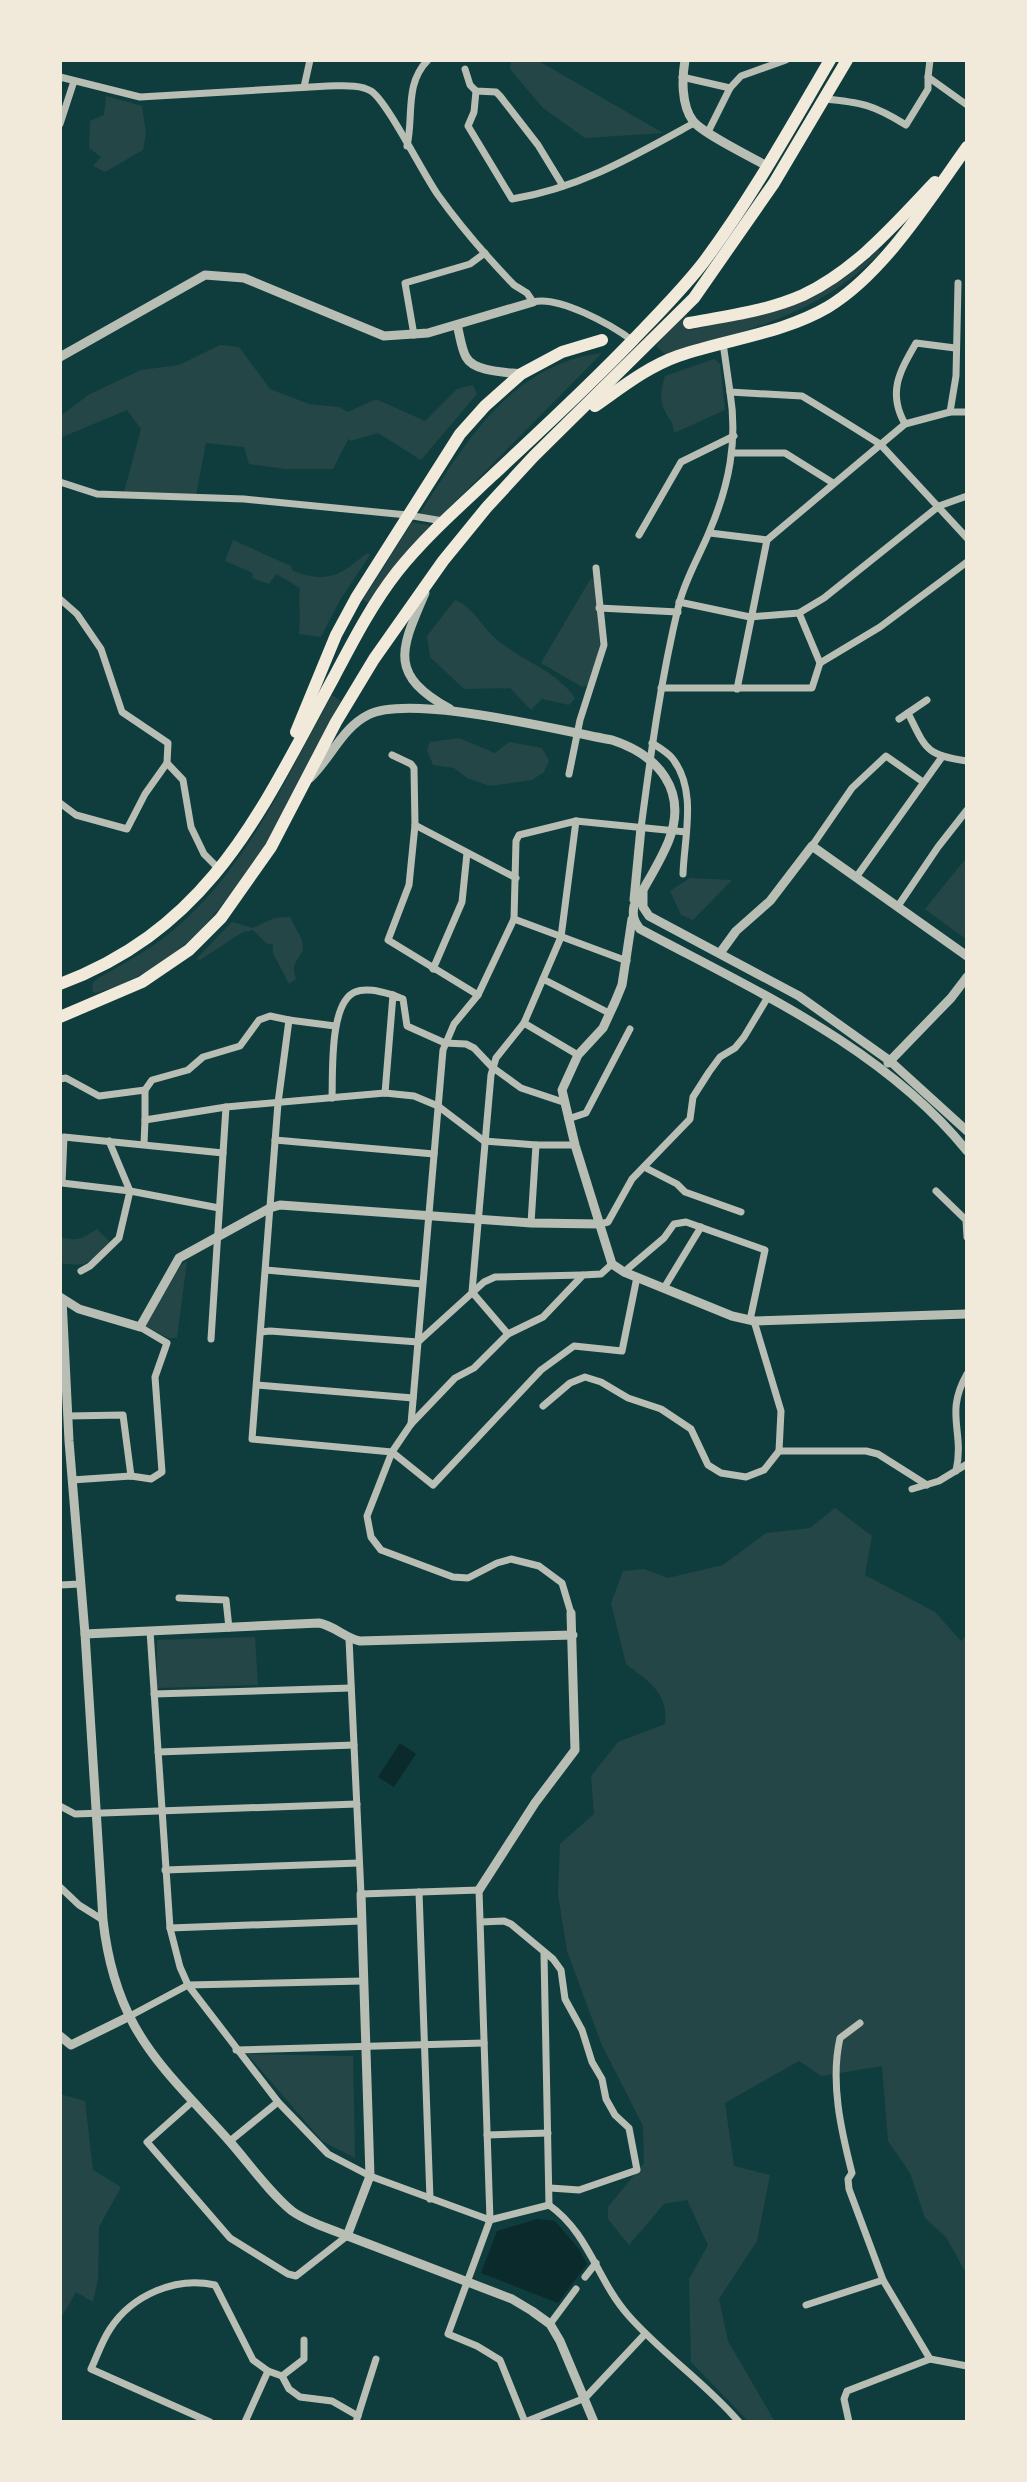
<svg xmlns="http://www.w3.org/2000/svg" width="1027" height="2482" viewBox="0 0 1027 2482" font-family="Rubik,sans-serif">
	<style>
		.green { fill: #244646 }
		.water { fill: #0a2a2b }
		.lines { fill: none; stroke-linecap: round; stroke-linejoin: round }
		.minor { stroke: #b8beb3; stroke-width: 7 }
		.tertiary { stroke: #b8beb3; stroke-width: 9 }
		.trunk { stroke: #f1e9da; stroke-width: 12 }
	</style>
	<rect width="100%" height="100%" fill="#0f3d3e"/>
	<!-- green -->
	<g class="green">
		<path d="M511 60H537L663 133 585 138 543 108 510 69Z"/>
		<path d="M106 96 142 106 146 133 143 150 105 172 93 166 101 157 89 148 90 121 104 115Z"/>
		<path d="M878 250 881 252C817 316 749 329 666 355L656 346 686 313 690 330C761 314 823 302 878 250Z"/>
		<path d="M220 345 239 347 270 389 309 404 339 407 348 412 376 399 425 421 457 389 473 385 477 394 421 460 378 433 350 441 349 438 333 469H286L249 464 244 447 206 443 196 495 124 492 141 429 127 410 60 438V416L90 394 141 370 179 365Z"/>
		<path d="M602 353 439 518 419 515C464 445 510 364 602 353Z"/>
		<path d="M714 359 720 364 725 410 674 433C672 417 669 421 664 409 659 400 662 385 665 376Z"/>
		<path d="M412 522 429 525V528L369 603 363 600Z"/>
		<path d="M233 540 291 566 293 571C329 584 340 575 367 553L370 555 340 600 321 637 299 634C301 618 298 604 300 588L276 574 269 584 252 578 253 573 225 561Z"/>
		<path d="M591 578 596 582 600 647 588 685 582 687 541 663Z"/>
		<path d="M455 600C476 609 482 629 500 642 526 663 555 670 575 698L569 705 542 699 531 710 510 688 464 689 430 657 427 636Z"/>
		<path d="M332 695 341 701 336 710 269 840 231 894 200 931 163 964 116 987 95 993 92 991 93 983 98 978C116 968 134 958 151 947 239 887 282 784 332 695Z"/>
		<path d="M459 738 495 753 509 742 542 748 549 761 544 772 532 780 490 786 467 778 454 768 433 765 427 750 430 742Z"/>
		<path d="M967 857V940L925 909Z"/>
		<path d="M690 878 732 880 693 920 681 915 670 891Z"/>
		<path d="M290 917 302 940 303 951C296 961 291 967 296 979L289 984 273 953V945L266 943 253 930 243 932 200 960 196 959 232 922 253 928 274 918Z"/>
		<path d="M97 1229 110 1242C89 1262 90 1268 60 1263V1236C75 1243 84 1238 97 1229Z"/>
		<path d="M187 1261 177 1338H168L146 1326 181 1265Z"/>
		<path d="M835 1508 872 1536 865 1575 935 1612 961 1641 967 1635V2275L946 2237 925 2218 910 2173 888 2141 882 2066 821 2076 799 2061 725 2103 734 2166 770 2175 757 2241 719 2299 728 2341 775 2422H749L691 2362 689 2279 708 2245 687 2200 664 2204 629 2245 608 2219V2207L644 2163 643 2126 601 2043 567 1951 558 1894 560 1844 594 1814 591 1776 618 1742 665 1724C669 1693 648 1681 626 1664L611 1603 623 1571 644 1569 668 1578 723 1565 766 1533 810 1528Z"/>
		<path d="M255 1637 258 1685 157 1688V1640Z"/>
		<path d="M247 2054 353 2056 355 2158 322 2141Z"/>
		<path d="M60 2094 85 2101 93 2170 121 2187 99 2227 98 2279 93 2302 76 2292 60 2320Z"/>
	</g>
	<!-- water -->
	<g class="water">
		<path d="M400 1743 416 1754 394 1787 378 1777Z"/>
		<path d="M537 2219 555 2221 579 2249 587 2264 558 2303 481 2273 497 2231Z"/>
	</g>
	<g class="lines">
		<!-- minor -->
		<g class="minor">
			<path d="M930 60 928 77 967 105"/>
			<path d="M465 69 470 85 476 91 496 92 500 96 538 145 563 186"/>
			<path d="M60 77 140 97 328 86C342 86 359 84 371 91 387 101 423 174 438 195 461 227 487 257 514 285L527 293 533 302C558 295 612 325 633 341"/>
			<path d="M682 77 730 88"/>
			<path d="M304 87 310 60"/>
			<path d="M476 91 474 112 468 126 512 199C580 188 634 156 694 123"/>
			<path d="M824 99C861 102 874 105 906 125L928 89V77"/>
			<path d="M60 124 74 81"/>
			<path d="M708 132 730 88 741 76 786 60"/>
			<path d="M407 146C414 116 404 84 428 60"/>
			<path d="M414 335 405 283 470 264 485 253"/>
			<path d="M723 343 730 392 802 396 840 419 880 444 967 538"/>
			<path d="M950 412 956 376 958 283"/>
			<path d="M905 424C887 392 900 371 916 343L955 348"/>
			<path d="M732 453H785L833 483"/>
			<path d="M60 482 97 494 244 499 407 515 443 521"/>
			<path d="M710 533 767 540 905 424 950 412H967"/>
			<path d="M639 535 681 462 734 436"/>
			<path d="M60 599 77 614 101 649 122 712 168 743 167 763 183 780 191 827 204 854 219 869"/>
			<path d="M679 602 750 617 799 613 824 598 939 506 967 496"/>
			<path d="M599 608 678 612"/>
			<path d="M820 663 880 627 967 562"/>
			<path d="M661 688H812L820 663 799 613"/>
			<path d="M737 689 767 540"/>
			<path d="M908 713C926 749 925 755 967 761"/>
			<path d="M899 719 927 700"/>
			<path d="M652 743C658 747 667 752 672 758 698 790 684 838 683 874"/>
			<path d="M392 755 411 764 414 768 415 825"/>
			<path d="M569 774 580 720 604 645 596 568"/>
			<path d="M60 803 76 815 127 829 145 794 167 763"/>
			<path d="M641 828C651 752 661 678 679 604 686 577 700 555 710 530 729 485 738 441 730 392"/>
			<path d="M812 846 852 788 886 756 923 782"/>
			<path d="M857 876 942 757"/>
			<path d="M898 906 938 847 967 810"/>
			<path d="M514 919 627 961"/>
			<path d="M433 969 462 902 467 853"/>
			<path d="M543 979 609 1013"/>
			<path d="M478 995 388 940 409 885 415 825 516 878"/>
			<path d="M289 1020 270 1016 259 1020 240 1046 203 1057 188 1070 152 1080 145 1090V1120L226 1107 385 1093 414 1096 438 1106 484 1141 536 1145H575"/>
			<path d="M524 1023 578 1055"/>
			<path d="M335 1026 289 1020 278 1103 252 1439 392 1452 433 1485 541 1370 574 1346 622 1351 637 1277"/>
			<path d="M60 1079 66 1078 99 1096 145 1090"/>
			<path d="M385 1093 393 995 403 999 407 1026 445 1043 466 1044 474 1048 492 1067 521 1088 563 1102"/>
			<path d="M332 1098C333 1074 329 1003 355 992 366 987 382 992 393 995"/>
			<path d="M568 1119 586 1113 630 1029"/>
			<path d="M275 1140 434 1154"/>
			<path d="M144 1144 145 1120"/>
			<path d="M644 1167 677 1184 685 1192 741 1212"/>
			<path d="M936 1191 966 1220 967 1237"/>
			<path d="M219 1208 130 1191 62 1183 64 1137 223 1153"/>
			<path d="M531 1223 536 1145"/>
			<path d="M600 1224 608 1222 632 1179 690 1119 693 1097 709 1072 720 1057 735 1048 744 1037 768 997"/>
			<path d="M266 1270 422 1284"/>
			<path d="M81 1271 90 1266 119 1238 130 1191 109 1141"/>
			<path d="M624 1272 664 1238 674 1224 686 1222 765 1250 750 1320"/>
			<path d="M664 1288 701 1227"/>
			<path d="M261 1332 270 1331 418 1342 484 1282 495 1277 582 1275"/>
			<path d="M508 1334 472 1292 491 1075 496 1058 524 1023 561 937 576 821"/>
			<path d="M211 1339 226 1107"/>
			<path d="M257 1385 413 1398"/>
			<path d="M543 1406 570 1383 585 1377 601 1382 628 1398 661 1409 691 1429 708 1465 721 1473 746 1477 764 1470 779 1451 781 1411 754 1321"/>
			<path d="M68 1416 123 1415 131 1476"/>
			<path d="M411 1424 443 1050 454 1024 478 995 514 919 516 841 519 835 576 821 686 832"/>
			<path d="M779 1451H866L878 1454 927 1485"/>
			<path d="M956 1471C965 1431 944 1414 967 1374"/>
			<path d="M72 1480 131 1476 151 1479 162 1472 155 1377 167 1343 140 1327"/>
			<path d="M912 1489 939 1481 967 1464"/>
			<path d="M60 1585 80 1584"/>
			<path d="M179 1598 226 1600 229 1628"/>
			<path d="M571 1613 562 1583 539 1566 511 1559 497 1563 468 1578 453 1577 381 1550 371 1537 367 1516 392 1452 411 1424 455 1378 474 1368 508 1334 543 1317 583 1275 601 1274 612 1264"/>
			<path d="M150 1631 170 1928 180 1967 188 1985 278 2102 328 2154 370 2176 490 2220 549 2205C589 2233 597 2280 628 2315 662 2354 706 2383 739 2422"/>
			<path d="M349 1639 361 1894 479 1890 490 2220 448 2334 477 2346 500 2360 525 2422"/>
			<path d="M154 1694 351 1688"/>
			<path d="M158 1752 354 1745"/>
			<path d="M60 1806 75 1814 357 1804"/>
			<path d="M165 1870 359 1863"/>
			<path d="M60 1887 79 1905 103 1920"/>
			<path d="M419 1892 430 2199"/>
			<path d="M481 1922 504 1921 511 1924 553 1959 561 1970 565 1999 582 2030 592 2062 602 2079 606 2099 615 2115 629 2128 637 2170 579 2190 550 2188"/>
			<path d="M170 1928 362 1921"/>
			<path d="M544 1954 549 2205"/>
			<path d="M130 2016 188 1985 363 1981"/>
			<path d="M860 2023 840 2038C830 2082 841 2130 852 2173L848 2179 849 2189 883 2280 930 2359"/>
			<path d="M236 2050 484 2043"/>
			<path d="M193 2101 147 2142 230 2238 288 2274 296 2276 347 2236"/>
			<path d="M487 2135 548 2133"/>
			<path d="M230 2141 278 2102"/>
			<path d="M585 2277 596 2263"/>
			<path d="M806 2305 883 2280"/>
			<path d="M550 2324 576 2289"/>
			<path d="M268 2371 282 2376 289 2389 300 2397 332 2401 358 2416"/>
			<path d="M282 2376 304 2359V2340"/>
			<path d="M210 2422 91 2369C97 2356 102 2341 110 2329 132 2295 176 2276 215 2285L253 2360 268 2371 245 2422"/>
			<path d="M356 2422 376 2359"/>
			<path d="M525 2422 585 2398 645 2334"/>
			<path d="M849 2422 844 2399 847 2391 930 2359 967 2366"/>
		</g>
		<!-- tertiary -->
		<g class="tertiary">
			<path d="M685 60C682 78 681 105 693 121 702 133 751 157 767 166"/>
			<path d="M457 325C460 335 461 348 466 357 474 372 505 372 521 374"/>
			<path d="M60 357 205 275 244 278 384 336 428 333 533 302"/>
			<path d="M425 593C401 649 387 674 450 709"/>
			<path d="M310 778C331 758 342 728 368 715 410 693 561 731 612 740 658 755 688 790 669 840 660 863 645 885 634 906 632 916 634 921 640 929 754 990 884 1048 967 1151"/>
			<path d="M643 892V907L649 916 799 996 890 1061 967 1131"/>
			<path d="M634 900 641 828"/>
			<path d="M632 919 622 985 615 1002 603 1028 578 1055 562 1090 575 1145 612 1264 624 1272 732 1316 754 1321 967 1314"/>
			<path d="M720 953 736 931 770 901 812 846 967 956"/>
			<path d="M888 1063 951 998 967 977"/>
			<path d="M60 1297 79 1309 140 1327 179 1258 270 1208 280 1205 531 1223 600 1224"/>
			<path d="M62 1299 69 1441 85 1634 103 1920C107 1956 116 1992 134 2025 158 2069 198 2105 231 2143 251 2166 269 2192 292 2211 300 2217 310 2221 319 2225L512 2299 532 2311 550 2324 560 2341 594 2422"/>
			<path d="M85 1634 319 1623C335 1626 345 1638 360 1641L573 1635"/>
			<path d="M479 1890 535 1803 575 1750 571 1613"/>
			<path d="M60 2036 71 2045 130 2016"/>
			<path d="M347 2236 370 2176 361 1894"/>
		</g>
		<!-- trunk -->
		<g class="trunk">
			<path d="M689 323C727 316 767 311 803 295 856 270 895 224 935 182"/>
			<path d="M595 406C621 388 647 367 678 356 727 339 782 334 828 307 884 273 929 200 967 147"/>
			<path d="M296 732 336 635 356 598 460 434 485 406 521 374 562 352 602 340"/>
			<path d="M60 984C213 926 261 810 334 677 353 641 372 604 397 572 425 537 459 507 492 476 539 432 588 387 633 340 657 315 682 290 703 263 751 199 790 128 830 60"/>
			<path d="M60 1017 142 982 189 950 221 918 271 847 336 722 374 659 443 561 487 507 534 456 694 298 774 183 847 60"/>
		</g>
	</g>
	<!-- border -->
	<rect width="1027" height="2482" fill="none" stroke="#f1e9da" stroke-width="124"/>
</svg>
